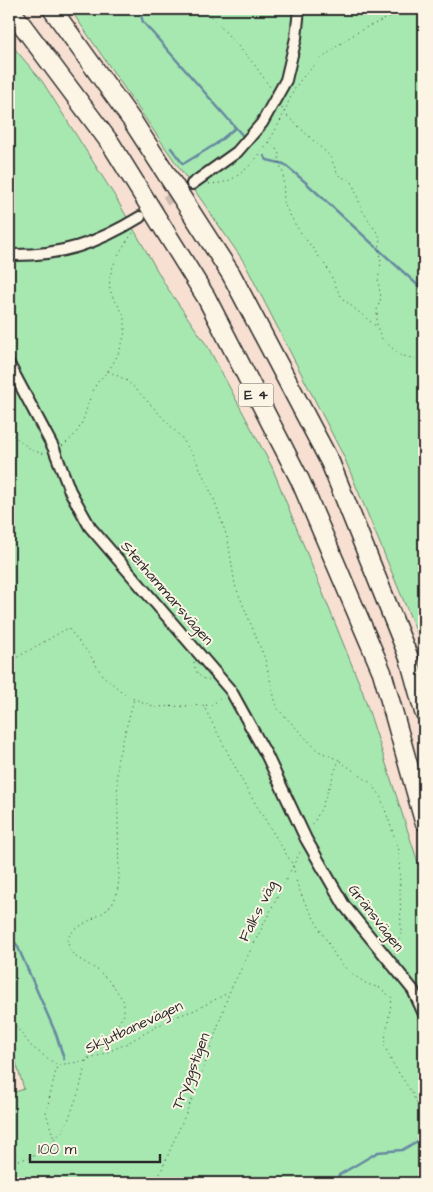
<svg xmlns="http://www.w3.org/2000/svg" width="433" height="1192" viewBox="0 0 433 1192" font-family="'Architects Daughter',sans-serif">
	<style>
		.green { fill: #a7e8b1; stroke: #698a6e }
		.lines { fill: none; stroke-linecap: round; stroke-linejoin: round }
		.stream { stroke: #66899f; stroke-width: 2.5 }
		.minor-tunnel { stroke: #cebcb1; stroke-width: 10; stroke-dasharray: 10 5; stroke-linecap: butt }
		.minor-casing { stroke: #2b2b2b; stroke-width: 14 }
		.motorway-casing { stroke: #2b2b2b; stroke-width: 21 }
		.path { stroke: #2b2b2b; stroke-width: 1; stroke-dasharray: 1 4; stroke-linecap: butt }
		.minor { stroke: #fcf5e5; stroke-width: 10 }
		.motorway { stroke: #fcf5e5; stroke-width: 18 }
		.labels { text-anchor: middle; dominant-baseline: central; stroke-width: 4; stroke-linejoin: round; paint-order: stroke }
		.shield { fill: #fcf5e5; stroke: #6a6863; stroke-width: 1 }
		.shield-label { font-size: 14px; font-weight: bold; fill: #2b2b2b }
		.street-label { font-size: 15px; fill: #2b2b2b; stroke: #fcf5e5 }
	</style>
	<rect width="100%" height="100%" fill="#f7e0d2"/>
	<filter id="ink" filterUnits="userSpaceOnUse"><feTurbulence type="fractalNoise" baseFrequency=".02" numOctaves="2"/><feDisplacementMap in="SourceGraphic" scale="10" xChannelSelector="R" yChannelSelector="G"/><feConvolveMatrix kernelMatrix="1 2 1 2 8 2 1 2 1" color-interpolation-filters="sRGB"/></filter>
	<g filter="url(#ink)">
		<!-- green -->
		<g class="green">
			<path d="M70 9H424V650L344 457 244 262Z"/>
			<path d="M9 42 42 81 116 198 166 286 208 347 272 467 362 690 424 881V1183H9V1094L24 1089 9 1039Z"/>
		</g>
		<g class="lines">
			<!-- stream -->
			<g class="stream">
				<path d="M139 9 143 22 243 136"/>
				<path d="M171 148 183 164 216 144 235 128"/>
				<path d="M264 156 267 160 284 164 303 180 424 291"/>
				<path d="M9 936 17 945 56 1034 64 1059"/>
				<path d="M336 1183 339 1175 378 1152 402 1150 423 1138 424 1128"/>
			</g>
			<!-- minor-tunnel -->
			<path class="minor-tunnel" d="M140 217 192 184"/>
			<defs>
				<g id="minor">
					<path d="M192 184 237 152 262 123 286 80 296 38 299 9"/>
					<path d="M9 255C61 256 96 244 140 217"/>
					<path d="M9 364 54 449 70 491 90 527 231 691 267 756 306 839 344 905 413 990 424 1014"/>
				</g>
				<g id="motorway">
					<path d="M10 9 111 144 206 297 300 480 382 672 424 821"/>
					<path d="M52 9 133 122 231 274 330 462 409 658 424 712"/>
				</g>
			</defs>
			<!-- minor casing -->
			<use href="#minor" class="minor-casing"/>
			<!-- motorway casing -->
			<use href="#motorway" class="motorway-casing"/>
			<!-- path -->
			<g class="path">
				<path d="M205 9 254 64 270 87"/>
				<path d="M414 9 424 21"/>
				<path d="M282 108 284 113 330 156 338 175 352 182 362 210 380 237 379 253 381 262 378 281 381 298 377 310V327L382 339 400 355 424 361"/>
				<path d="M269 142 275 147 280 156 278 160 283 173 284 204 296 226 328 269 338 291 343 299 377 327"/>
				<path d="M209 184C213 183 217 184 220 183 247 179 273 138 283 115 289 101 294 86 305 75 322 57 343 40 365 28 378 22 391 18 402 9"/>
				<path d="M108 371 126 380 136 389 181 437 195 458 214 499 228 540 235 585 265 659 277 708 318 751 339 760 321 809 311 828"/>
				<path d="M9 432 33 451 46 454"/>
				<path d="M62 446C87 429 83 410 95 387 97 381 103 377 107 372 117 359 126 340 125 323 124 311 117 305 112 295 103 276 121 248 133 233"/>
				<path d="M9 662 68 628 90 655 102 675 127 696 155 707 212 705 222 697"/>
				<path d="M194 662C195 671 199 679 209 680"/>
				<path d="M203 705 247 790 293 865 297 884 305 903 336 957 348 971 367 984 380 988 392 998 384 1045 393 1064 412 1093 424 1122"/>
				<path d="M340 761 372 784 380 795 399 850 401 931 395 954"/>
				<path d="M9 1013 10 1019 32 1047 57 1065 86 1061 124 1045 172 1018 195 1010 228 993"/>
				<path d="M54 1139 62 1132 69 1118 80 1088 86 1061 105 1036 117 1025 124 1015V1002L113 985 99 971 76 957 70 951 67 939C79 919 108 919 116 896 118 891 118 885 119 880L117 762 134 699"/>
				<path d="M9 1162C28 1158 43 1157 54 1139L46 1113 57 1066"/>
				<path d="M156 1183 198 1085 229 993 301 850"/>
			</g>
			<!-- minor -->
			<use href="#minor" class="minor"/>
			<!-- motorway -->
			<use href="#motorway" class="motorway"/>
		</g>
	</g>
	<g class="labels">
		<!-- shield labels -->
		<rect class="shield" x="238.5" y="383.5" width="35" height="23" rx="4"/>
		<g class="shield-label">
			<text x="256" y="395">E 4</text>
		</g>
		<!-- street labels -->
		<g class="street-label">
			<text transform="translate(167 593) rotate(49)">Stenhammarsvägen</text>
			<text transform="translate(258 911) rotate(-63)">Falks väg</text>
			<text transform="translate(376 918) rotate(52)">Gränsvägen</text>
			<text transform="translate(134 1027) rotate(-25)">Skjutbanevägen</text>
			<text transform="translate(191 1071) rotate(-69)">Tryggstigen</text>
		</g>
	</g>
	<!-- margin -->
	<rect width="433" height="1192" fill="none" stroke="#fcf5e5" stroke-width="30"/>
	<rect x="15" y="15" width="403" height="1162" fill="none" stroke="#2b2b2b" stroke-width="2" filter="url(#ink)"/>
	<!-- scale -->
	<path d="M30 1154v8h130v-8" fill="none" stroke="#2b2b2b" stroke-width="2.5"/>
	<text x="38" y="1154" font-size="15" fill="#2b2b2b" stroke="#fcf5e5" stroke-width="4" paint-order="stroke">100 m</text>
</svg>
